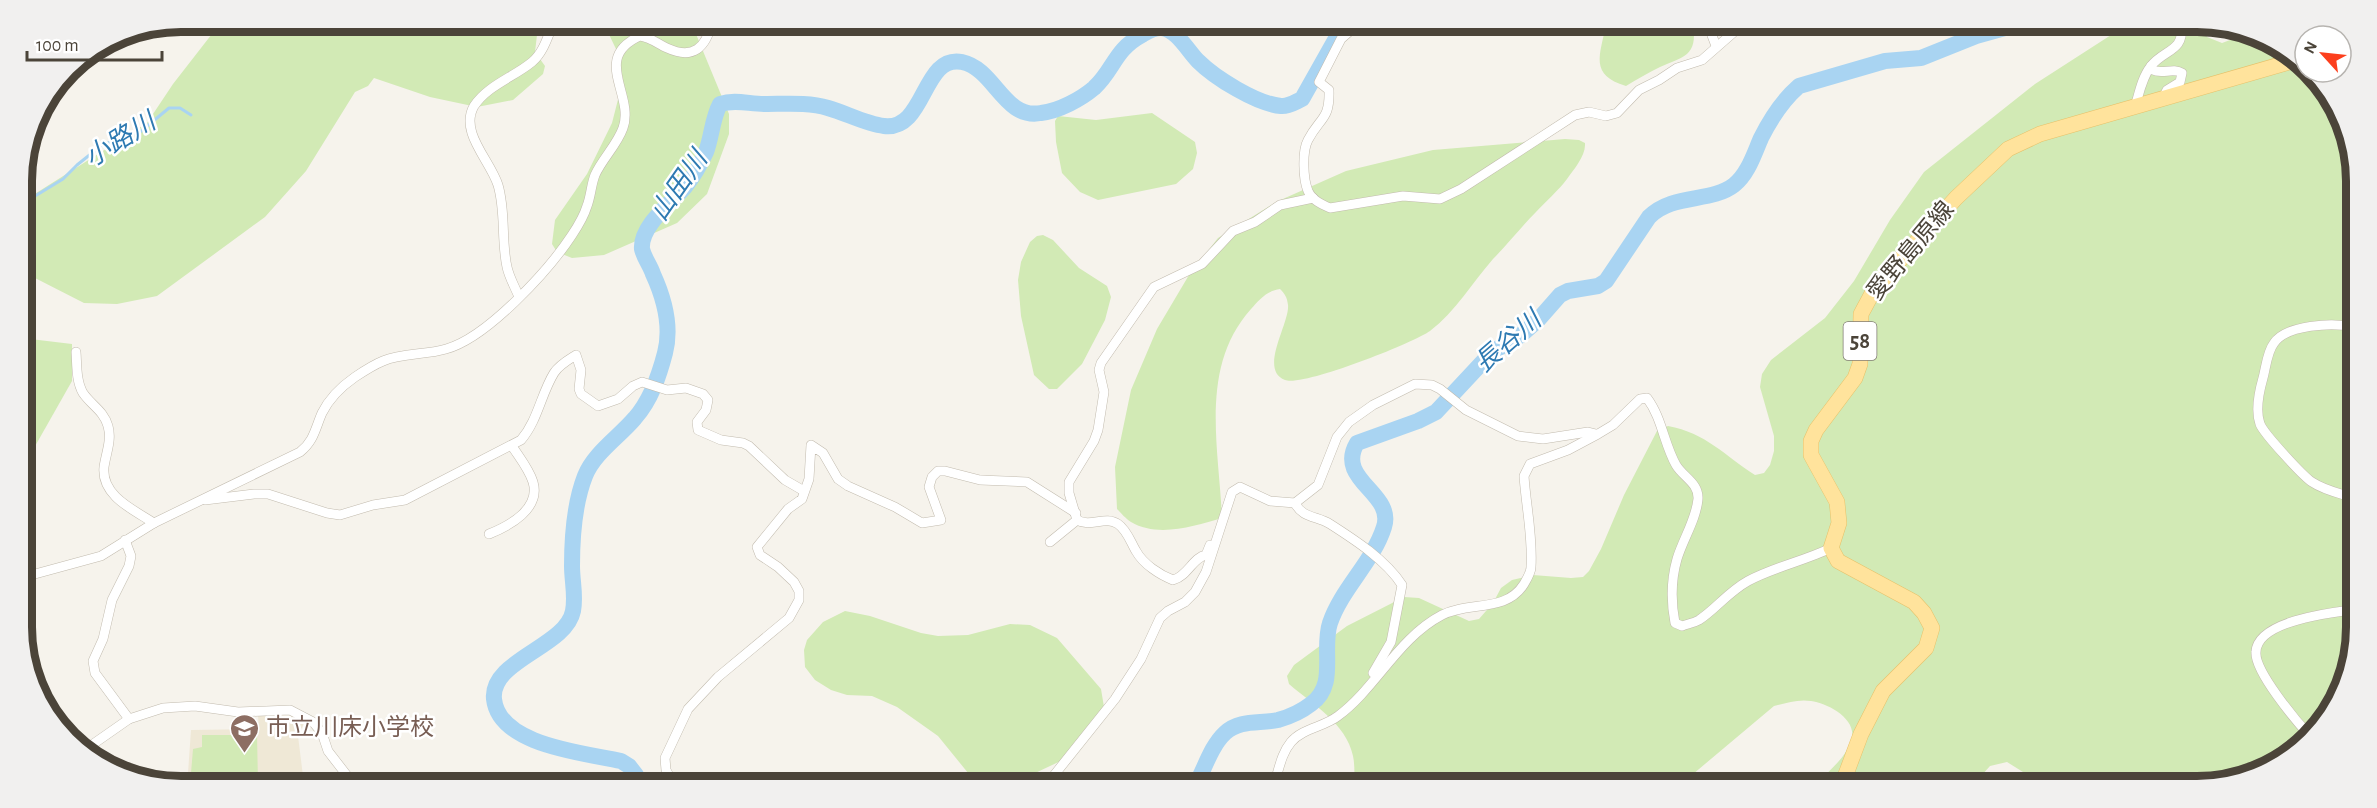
<svg xmlns="http://www.w3.org/2000/svg" width="2377" height="808" viewBox="0 0 2377 808" font-family="'Alegreya Sans','Noto Sans JP',sans-serif">
	<style>
		.education { fill: #efe8d6 }
		.green { fill: #d2eab5 }
		.lines { fill: none; stroke-linecap: round; stroke-linejoin: round }
		.stream { stroke: #a9d4f2; stroke-width: 3 }
		.river { stroke: #a9d4f2; stroke-width: 16 }
		.minor-casing { stroke: #c2bbae; stroke-width: 10 }
		.primary-casing { stroke: #e6c16a; stroke-width: 16 }
		.minor { stroke: #fff; stroke-width: 9 }
		.primary { stroke: #ffe39c; stroke-width: 15 }
		.labels { text-anchor: middle; dominant-baseline: central; stroke-width: 5; stroke-linejoin: round; paint-order: stroke }
		.shield { fill: #fff; stroke: #817c74; stroke-width: 1.5 }
		.shield-label { font-size: 22px; font-weight: bold; fill: #4b4439 }
		.street-label { font-size: 24px; fill: #4b4439; stroke: #fff }
		.education-label { font-size: 24px; fill: #785e54; stroke: #fff; text-anchor: start }
		.water-label { font-size: 26px; font-style: italic; fill: #2e7ab2; stroke: #fff }
		.rim { fill: none; stroke: #4b4439; stroke-width: 8 }
	</style>
	<rect width="100%" height="100%" fill="#f6f3ec"/>
	<!-- education -->
	<path class="education" d="M258 715H292L305 721 298 736 303 776 309 782H190L188 773 191 730 259 729Z"/>
	<!-- green -->
	<g class="green">
		<path d="M222 21 542 22 537 35 535 52 545 66 543 74 513 100 477 107 430 97 374 78 368 86 355 92 306 171 265 217 157 296 117 304 84 303 35 278H22V202L147 123 173 84Z"/>
		<path d="M603 22H691L729 114V134L707 194 677 223 604 255 572 258 557 252 552 244 555 220 587 174 612 123 623 80 616 49Z"/>
		<path d="M1606 25H1693C1698 56 1683 57 1660 67 1648 73 1637 79 1626 86 1589 75 1600 55 1606 25Z"/>
		<path d="M2125 26H2202L2207 37 2222 43 2249 33 2305 68V72L2316 75 2353 150 2350 669 2329 716 2294 754 2207 787 2036 786 2023 772 2007 762 1990 766 1972 786H1814C1826 773 1848 757 1852 738 1856 718 1827 703 1811 701 1798 699 1786 703 1774 706L1680 785H1355C1354 775 1355 765 1353 756 1346 723 1313 705 1289 684L1287 676 1294 665 1347 626 1404 597 1419 598 1469 621 1479 619 1493 603 1501 588 1512 580 1533 575 1571 578 1583 577 1589 571 1601 549 1624 495 1657 431 1668 426C1706 433 1724 455 1755 475L1764 473 1770 465 1774 451V436L1760 387 1762 374 1771 360 1825 318 1854 281 1890 220 1924 172 2035 84Z"/>
		<path d="M1152 113 1195 142 1197 153 1193 169 1176 184 1098 200 1080 192 1062 173 1056 142 1055 121 1058 116 1096 120Z"/>
		<path d="M1565 139 1579 140 1585 143C1586 156 1574 169 1567 179 1558 191 1546 201 1536 212 1521 227 1508 244 1493 259 1472 283 1456 311 1430 331 1413 343 1303 387 1285 380 1258 370 1290 323 1288 305 1287 297 1285 294 1280 289 1266 291 1259 300 1251 309 1199 367 1219 447 1222 518 1195 526 1158 538 1131 522 1126 519 1121 513 1117 509L1115 467 1131 390 1157 329 1189 275 1218 238 1276 202 1346 171 1433 150Z"/>
		<path d="M1043 235 1053 240 1079 268 1107 286 1111 297 1105 320 1082 364 1057 389H1049L1034 375 1021 316 1018 280 1021 262 1030 242 1037 236Z"/>
		<path d="M22 338 72 344V381L34 448 23 461Z"/>
		<path d="M845 611 870 616 921 633 938 636 968 635 1010 624 1030 625 1057 638 1101 689 1104 707 1067 758 1031 775 1005 784H977L938 736 897 707 872 696 847 695 831 690 815 680 805 667 804 650 807 640 823 622Z"/>
		<path d="M202 735H257L258 782H193L191 773 193 749 202 747Z"/>
	</g>
	<g class="lines">
		<!-- stream -->
		<path class="stream" d="M22 204 63 179 77 165 102 145 140 132 169 108H180L191 115"/>
		<!-- river -->
		<g class="river">
			<path d="M635 783 636 775 629 766 621 761C586 753 499 746 494 699 490 660 566 647 573 611 576 596 572 581 572 566 572 536 574 504 585 476 594 453 619 437 635 418 651 400 659 376 665 353 672 326 664 298 653 274 650 265 644 258 642 249 640 226 672 202 685 187 693 177 701 163 706 152 712 136 712 119 720 104 735 99 749 104 765 104 786 104 808 102 828 108 846 113 866 124 884 126 926 131 922 54 962 62 995 69 1004 120 1041 113 1059 111 1081 99 1094 88 1114 70 1114 50 1142 35 1149 31 1154 27 1162 28 1177 30 1188 51 1198 61 1215 78 1257 104 1281 106 1288 107 1295 102 1302 99L1338 35 1349 24"/>
			<path d="M1196 784C1205 768 1211 746 1225 733 1240 719 1260 724 1278 720 1289 717 1302 711 1311 704 1338 685 1321 650 1330 623 1342 588 1373 562 1384 527 1395 493 1335 480 1357 443L1418 421 1436 412 1492 352 1521 335 1538 320 1560 295 1568 291 1598 286 1606 281 1649 217C1673 193 1711 203 1734 185 1748 174 1754 154 1761 138 1770 120 1784 99 1799 86L1885 61 1921 58 1976 36 2012 26"/>
		</g>
		<defs>
			<g id="minor">
				<path d="M1358 24 1341 39 1319 82 1329 90C1330 120 1320 117 1308 140 1302 151 1303 179 1308 191 1312 200 1321 204 1330 208L1403 196 1440 199 1461 189 1575 115 1589 112 1606 116 1617 113 1639 90 1659 80 1677 68 1702 60 1742 25"/>
				<path d="M1708 25 1716 46"/>
				<path d="M2151 66 2153 70C2162 75 2173 67 2182 73L2180 82 2167 90 2163 98"/>
				<path d="M2135 107C2139 94 2142 77 2151 66 2163 50 2185 51 2181 26"/>
				<path d="M519 297C515 287 509 277 507 267 501 240 506 212 498 185 490 160 459 132 474 106 488 85 514 77 532 62 544 52 548 35 554 22"/>
				<path d="M76 352C77 365 76 381 83 393 91 405 104 411 108 426 112 440 106 453 104 467 101 496 134 510 154 523"/>
				<path d="M2351 497C2338 493 2324 490 2312 482 2303 476 2264 434 2260 424 2255 410 2259 392 2263 378 2266 367 2267 352 2274 343 2286 325 2333 322 2352 327"/>
				<path d="M205 500 254 494H268L327 513 340 515 373 505 405 500 521 440C538 420 541 394 554 373 559 365 568 360 576 355L581 370 579 389 581 394 598 406 618 399 633 386 642 382 667 390 686 388 703 394 708 400 706 410 697 422 698 430 721 440 743 443 749 446 785 480 804 491"/>
				<path d="M1295 503C1302 518 1317 516 1330 524 1355 540 1386 560 1402 585L1391 642 1373 673"/>
				<path d="M1077 520C1091 528 1105 515 1118 524 1127 530 1131 543 1136 551 1143 564 1160 575 1173 580 1188 576 1193 557 1206 555L1210 545"/>
				<path d="M489 534C509 526 541 509 533 482 529 469 519 457 512 446"/>
				<path d="M125 540 131 556 129 566 112 600 103 639 93 661 95 673 129 719"/>
				<path d="M1050 542 1077 520 1069 493V482L1094 441 1098 430 1104 392 1099 370 1101 363 1154 287 1202 264 1233 231 1255 222 1280 205 1313 198"/>
				<path d="M24 577 101 556 154 523 300 452C314 441 315 429 322 413 329 399 342 386 355 377 364 371 373 365 383 361 402 353 426 355 446 349 487 338 549 270 572 235 578 226 584 216 587 206 591 196 591 185 595 175 602 159 617 145 623 128 635 95 591 58 640 36 650 37 658 44 667 48 693 60 706 48 712 22"/>
				<path d="M2310 736C2297 722 2254 671 2256 652 2257 622 2327 613 2351 610"/>
				<path d="M86 749 129 719 163 708 195 706 238 712 290 710 313 722 322 733 328 751 352 782"/>
				<path d="M673 783 666 770 665 758 688 709 718 677 789 618 799 600V591L794 582 778 567 760 555 757 547 788 509 802 499 809 479 811 445 823 453 838 479 848 486 895 507 922 523 941 520 929 487 932 477 938 471H945L980 480 1027 482 1076 513"/>
				<path d="M1047 784 1115 699 1141 659 1160 618 1168 611 1185 602 1195 592 1206 572 1232 492 1240 487 1270 501 1295 503 1318 485 1337 437 1349 422 1373 405 1415 384 1432 385 1440 389 1466 410 1518 436 1543 439 1588 432 1596 434"/>
				<path d="M1274 784C1279 770 1281 754 1291 742 1303 728 1324 727 1338 716 1376 688 1398 638 1442 615 1469 601 1506 613 1524 584 1527 579 1531 572 1531 567 1533 537 1526 506 1524 476L1530 464 1568 450 1598 434 1613 425 1640 399 1647 398C1662 418 1664 444 1676 465 1683 477 1699 483 1698 499 1696 520 1683 539 1677 559 1671 580 1671 602 1675 623L1682 626C1687 624 1694 623 1699 620 1716 609 1728 592 1748 581 1774 567 1804 561 1831 548"/>
				<path d="M1959 786 1962 782 1969 780 1986 786"/>
				<path d="M2118 786 2144 784 2168 787"/>
			</g>
			<path id="primary" d="M1850 786 1846 774 1861 734 1883 691 1926 648 1932 628 1924 613 1914 602 1838 561 1831 548 1839 523 1837 502 1811 455V441L1816 430 1855 378 1860 364 1861 314 1875 288 1956 198 2008 149 2040 134 2293 61"/>
		</defs>
		<!-- minor casing -->
		<use href="#minor" class="minor-casing"/>
		<!-- primary casing -->
		<use href="#primary" class="primary-casing"/>
		<!-- minor -->
		<use href="#minor" class="minor"/>
		<!-- primary -->
		<use href="#primary" class="primary"/>
	</g>
	<!-- icons -->
	<defs>
		<symbol id="school-pin" viewBox="-11 -11 22 30"><path d="M0 17L-7.5 6A9.5 9.5 0 1 1 7.5 6Z" fill="#8d6e63" stroke="#fff"/><path d="M0-5L7-2L0 1L-7-2ZM-4 1L0 2.5L4 1V4Q0 6-4 4Z" fill="#fff"/></symbol>
	</defs>
	<g fill-rule="evenodd">
		<use href="#school-pin" x="228" y="712" width="33" height="45"/>
	</g>
	<g class="labels">
		<!-- shield labels -->
		<rect class="shield" x="1843.5" y="322" width="33" height="38" rx="4.5"/>
		<g class="shield-label">
			<text x="1860" y="341">58</text>
		</g>
		<!-- street labels -->
		<g class="street-label">
			<text transform="translate(1911 251) rotate(-50)">愛野島原線</text>
		</g>
		<!-- education labels -->
		<g class="education-label">
			<text x="266" y="728">市立川床小学校</text>
		</g>
		<!-- water labels -->
		<g class="water-label">
			<text transform="translate(120 140) rotate(-32)">小路川</text>
			<text transform="translate(679 186) rotate(-55)">山田川</text>
			<text transform="translate(1508 342) rotate(-41)">長谷川</text>
		</g>
	</g>
	<!-- crop -->
	<path d="M0 0H2377V808H0ZM181 32H2197A149 149 0 0 1 2346 181V627A149 149 0 0 1 2197 776H181A149 149 0 0 1 32 627V181A149 149 0 0 1 181 32Z" fill="#f1f0ef" fill-rule="evenodd"/>
	<path class="rim" d="M181 32H2197A149 149 0 0 1 2346 181V627A149 149 0 0 1 2197 776H181A149 149 0 0 1 32 627V181A149 149 0 0 1 181 32Z"/>
	<!-- north arrow -->
	<g transform="translate(2323 54) rotate(297)"><circle r="28" fill="#ffffff" stroke="#b7b4b0" stroke-width="1.5"/>
	<path d="M0-4.5L10 22L0 15L-10 22Z" fill="#fc3f1d"/>
	<text y="-9" font-size="16" font-weight="bold" text-anchor="middle" fill="#4b4439">N</text>
	</g>
	<!-- scale -->
	<path d="M27 51v9h135v-9" fill="none" stroke="#4b4439" stroke-width="3"/>
	<text x="36" y="51" font-size="18" fill="#4b4439" stroke="#ffffff" stroke-width="4.5" paint-order="stroke">100 m</text>
</svg>
